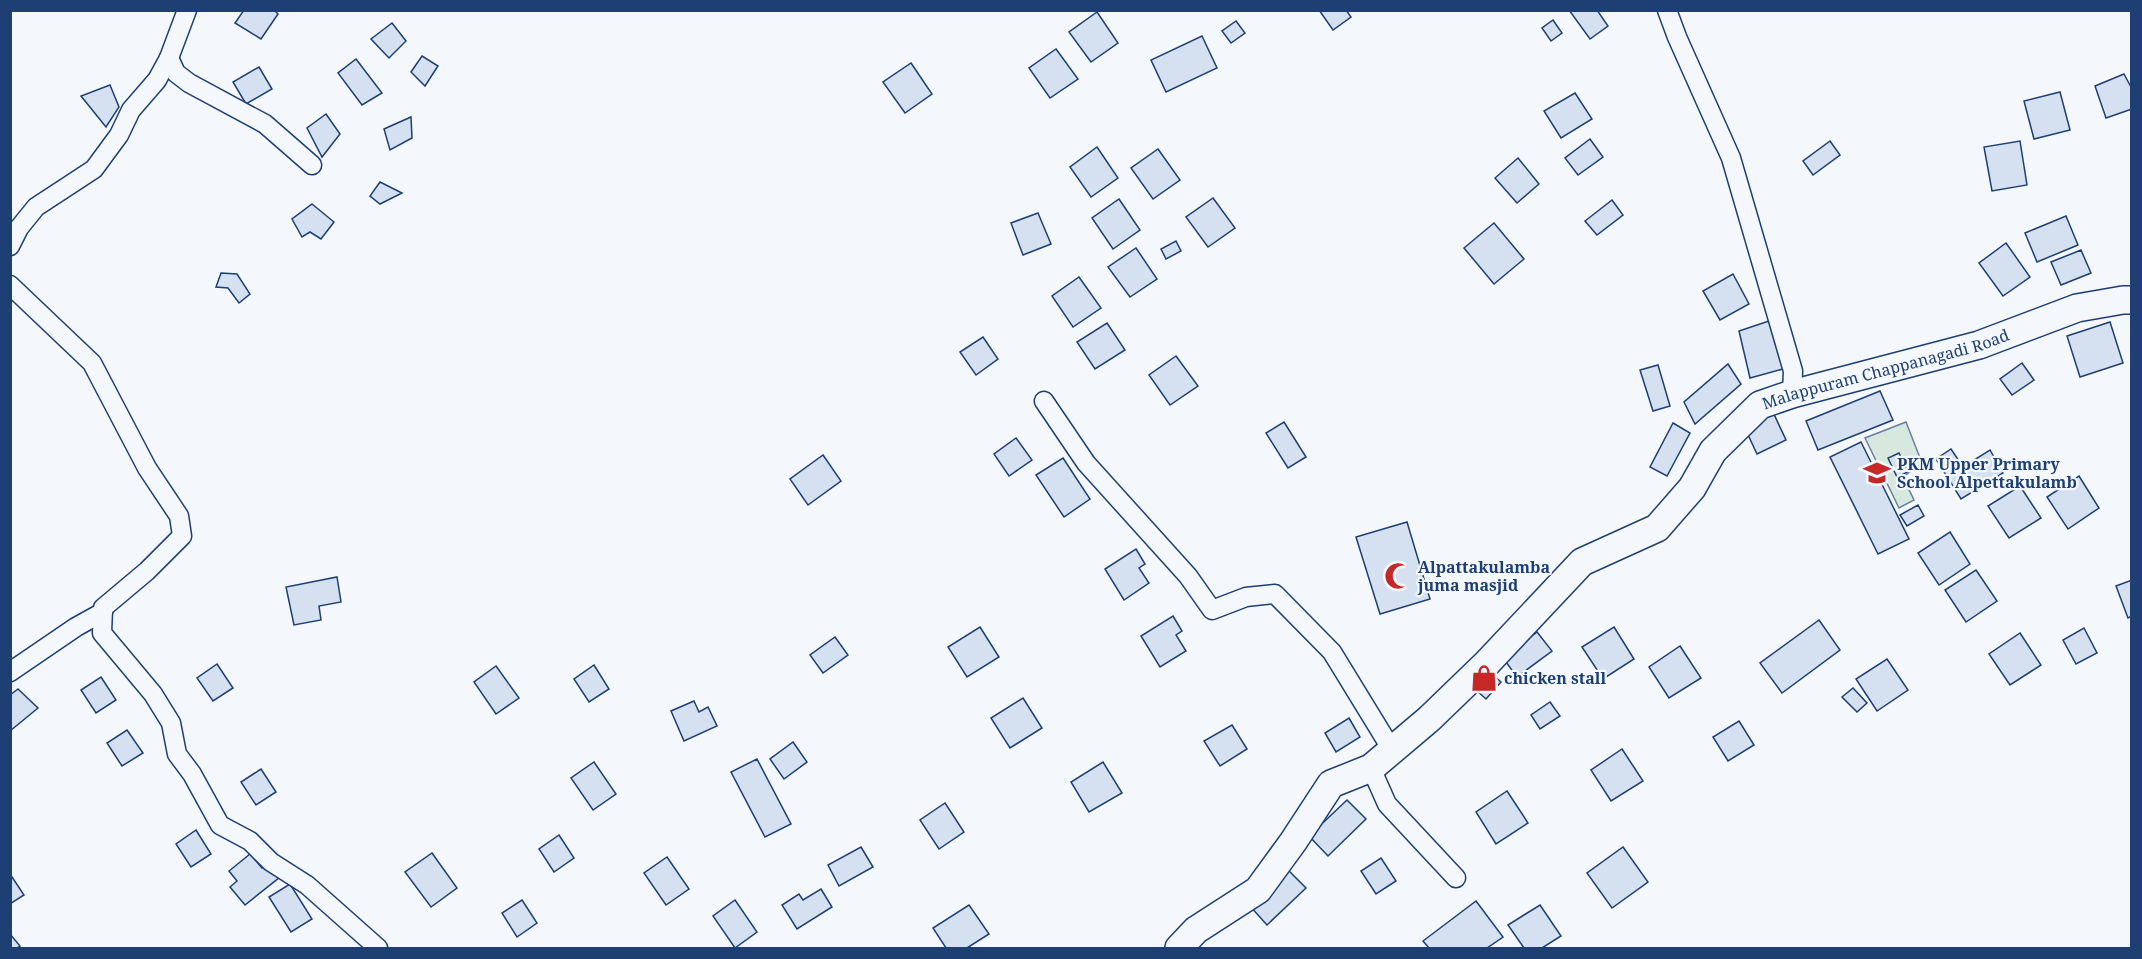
<svg xmlns="http://www.w3.org/2000/svg" width="2142" height="959" viewBox="0 0 2142 959" font-family="'Noto Serif',serif">
	<style>
		.green { fill: #d7e8df; stroke: #687fa3; stroke-width: 1.5 }
		.building { fill: #d5e0f0; stroke: #1d3f73; stroke-width: 1.5 }
		.lines { fill: none; stroke-linecap: round; stroke-linejoin: round }
		.street-casing { stroke: #1d3f73; stroke-width: 21 }
		.secondary-casing { stroke: #1d3f73; stroke-width: 30 }
		.street { stroke: #f4f7fb; stroke-width: 18 }
		.secondary { stroke: #f4f7fb; stroke-width: 27 }
		.labels { text-anchor: middle; dominant-baseline: central; stroke-width: 4.5; stroke-linejoin: round; paint-order: stroke }
		.street-label { font-size: 16px; fill: #1d3f73; stroke: #f4f7fb }
		.poi-label { font-size: 16px; font-weight: bold; fill: #1d3f73; stroke: #f4f7fb; text-anchor: start }
	</style>
	<rect width="100%" height="100%" fill="#f4f7fb"/>
	<!-- green -->
	<path class="green" d="M1906 422 1922 463 1903 477 1914 500 1899 508 1865 438Z"/>
	<!-- building -->
	<g class="building">
		<path d="M244 10H274L278 14 261 39 235 23Z"/>
		<path d="M1319 10H1346L1351 17 1333 30Z"/>
		<path d="M1569 10H1597L1608 26 1590 39Z"/>
		<path d="M1097 12 1118 43 1091 62 1069 32Z"/>
		<path d="M1553 20 1562 33 1551 41 1542 28Z"/>
		<path d="M1236 21 1245 33 1231 43 1222 31Z"/>
		<path d="M392 23 406 41 389 58 371 39Z"/>
		<path d="M1202 36 1217 68 1166 92 1151 60Z"/>
		<path d="M1056 49 1078 79 1050 98 1029 68Z"/>
		<path d="M422 56 438 66 425 86 411 72Z"/>
		<path d="M356 59 382 93 362 105 338 73Z"/>
		<path d="M911 63 932 94 905 113 883 82Z"/>
		<path d="M259 67 272 89 246 104 233 82Z"/>
		<path d="M2124 74 2132 89V109L2106 118 2095 86Z"/>
		<path d="M110 85 119 107 106 127 81 96Z"/>
		<path d="M2060 92 2070 130 2034 139 2024 101Z"/>
		<path d="M1575 93 1592 119 1561 138 1544 111Z"/>
		<path d="M326 114 340 134 322 157 307 128Z"/>
		<path d="M411 117 412 138 390 150 384 129Z"/>
		<path d="M1590 139 1603 157 1578 175 1565 158Z"/>
		<path d="M1830 141 1840 155 1813 175 1803 161Z"/>
		<path d="M2020 141 2027 185 1992 191 1984 147Z"/>
		<path d="M1097 147 1118 178 1091 197 1070 167Z"/>
		<path d="M1158 149 1180 180 1153 199 1131 168Z"/>
		<path d="M1518 158 1539 184 1517 203 1495 178Z"/>
		<path d="M380 182 402 193 380 204 370 196Z"/>
		<path d="M1213 198 1235 228 1208 247 1186 217Z"/>
		<path d="M1119 199 1140 230 1113 249 1092 218Z"/>
		<path d="M1612 200 1623 215 1597 235 1585 221Z"/>
		<path d="M312 204 334 222 321 239 310 232 302 237 292 219Z"/>
		<path d="M1038 213 1051 244 1023 255 1011 223Z"/>
		<path d="M2066 216 2078 245 2037 262 2025 233Z"/>
		<path d="M1494 223 1524 259 1494 284 1464 248Z"/>
		<path d="M1176 241 1181 251 1166 259 1161 249Z"/>
		<path d="M2006 243 2030 277 2003 296 1979 263Z"/>
		<path d="M1136 248 1157 279 1130 297 1108 267Z"/>
		<path d="M2081 250 2091 273 2061 285 2051 262Z"/>
		<path d="M221 273 237 274 250 294 239 303 228 288 216 287Z"/>
		<path d="M1733 274 1749 304 1720 320 1703 291Z"/>
		<path d="M1079 277 1101 308 1073 327 1052 296Z"/>
		<path d="M1769 321 1783 369 1750 378 1739 331Z"/>
		<path d="M2110 322 2123 363 2080 377 2067 336Z"/>
		<path d="M1107 323 1125 350 1095 369 1077 342Z"/>
		<path d="M983 337 998 359 976 375 960 352Z"/>
		<path d="M1176 356 1198 386 1170 405 1149 375Z"/>
		<path d="M2022 363 2034 380 2012 395 2000 379Z"/>
		<path d="M1728 364 1741 384 1695 424 1684 402Z"/>
		<path d="M1658 365 1670 406 1653 411 1640 370Z"/>
		<path d="M1880 391 1893 420 1818 450 1806 421Z"/>
		<path d="M1772 410 1786 440 1757 454 1743 424Z"/>
		<path d="M1284 422 1306 457 1288 468 1266 433Z"/>
		<path d="M1673 423 1690 433 1667 476 1650 467Z"/>
		<path d="M1016 438 1032 460 1009 476 994 454Z"/>
		<path d="M1861 442 1909 539 1878 554 1830 457Z"/>
		<path d="M1951 449 1963 467 1990 450 2003 473 1961 499 1936 459Z"/>
		<path d="M1899 453 1908 472 1897 477 1888 458Z"/>
		<path d="M823 455 841 481 808 505 790 479Z"/>
		<path d="M1063 458 1090 499 1064 517 1036 475Z"/>
		<path d="M2079 476 2099 508 2068 529 2047 497Z"/>
		<path d="M2020 486 2041 518 2009 538 1988 506Z"/>
		<path d="M1918 505 1924 516 1907 526 1900 515Z"/>
		<path d="M1407 522 1430 599 1380 614 1356 537Z"/>
		<path d="M1950 532 1970 564 1939 585 1918 553Z"/>
		<path d="M1136 549 1145 564 1139 568 1149 583 1124 600 1105 569Z"/>
		<path d="M1976 570 1997 601 1966 622 1945 590Z"/>
		<path d="M337 577 341 602 319 606 321 620 294 625 286 587Z"/>
		<path d="M2132 580V616L2128 618 2116 586Z"/>
		<path d="M1173 616 1182 631 1176 635 1186 651 1160 667 1141 636Z"/>
		<path d="M1819 620 1840 650 1782 693 1760 663Z"/>
		<path d="M980 627 999 657 967 677 948 647Z"/>
		<path d="M1614 627 1634 659 1603 679 1582 647Z"/>
		<path d="M2084 628 2097 653 2076 664 2063 640Z"/>
		<path d="M1537 632 1552 651 1517 677 1503 658Z"/>
		<path d="M2020 633 2041 665 2010 685 1989 654Z"/>
		<path d="M835 637 848 655 823 673 810 655Z"/>
		<path d="M1680 646 1701 678 1669 698 1649 667Z"/>
		<path d="M1887 659 1908 690 1877 711 1856 679Z"/>
		<path d="M217 664 233 688 213 701 197 678Z"/>
		<path d="M594 665 609 689 589 702 574 679Z"/>
		<path d="M496 666 519 698 496 714 474 682Z"/>
		<path d="M1491 673 1501 682 1486 699 1476 690Z"/>
		<path d="M101 677 116 700 96 713 81 690Z"/>
		<path d="M1853 688 1867 703 1857 712 1842 697Z"/>
		<path d="M18 689 38 708 10 731V695Z"/>
		<path d="M1023 698 1042 728 1010 748 991 718Z"/>
		<path d="M694 701 699 712 708 707 717 726 684 741 671 711Z"/>
		<path d="M1550 702 1560 716 1540 729 1531 715Z"/>
		<path d="M1349 718 1360 737 1336 752 1325 733Z"/>
		<path d="M1739 721 1754 745 1728 761 1713 737Z"/>
		<path d="M1232 725 1247 749 1220 766 1204 741Z"/>
		<path d="M127 730 143 753 122 766 107 743Z"/>
		<path d="M793 742 807 762 784 779 770 759Z"/>
		<path d="M1622 749 1643 781 1611 801 1591 770Z"/>
		<path d="M757 759 791 824 765 837 731 772Z"/>
		<path d="M594 762 616 794 593 810 571 778Z"/>
		<path d="M1103 762 1122 793 1089 812 1071 782Z"/>
		<path d="M261 769 276 792 256 805 241 782Z"/>
		<path d="M1507 791 1528 823 1496 844 1476 812Z"/>
		<path d="M1347 800 1366 819 1328 856 1309 836Z"/>
		<path d="M945 803 964 832 939 849 920 820Z"/>
		<path d="M196 830 211 854 191 867 176 844Z"/>
		<path d="M559 835 574 858 554 872 539 849Z"/>
		<path d="M861 847 873 867 839 886 828 865Z"/>
		<path d="M1623 847 1648 882 1612 908 1587 873Z"/>
		<path d="M432 853 457 888 431 907 405 872Z"/>
		<path d="M250 854 262 868 269 862 280 877 245 905 230 887 237 881 229 871Z"/>
		<path d="M667 857 689 889 666 905 644 873Z"/>
		<path d="M1381 858 1396 881 1376 894 1361 871Z"/>
		<path d="M1287 869 1306 888 1267 925 1249 905Z"/>
		<path d="M10 874 24 895 10 904Z"/>
		<path d="M290 884 312 919 291 932 269 897Z"/>
		<path d="M821 889 832 907 797 929 782 905 799 894 803 900Z"/>
		<path d="M522 900 537 923 517 937 502 913Z"/>
		<path d="M735 900 757 932 735 948 713 916Z"/>
		<path d="M1476 901 1503 937 1487 948H1429L1423 941Z"/>
		<path d="M969 905 989 934 967 948H946L933 928Z"/>
		<path d="M1540 905 1561 936 1542 948H1524L1508 925Z"/>
		<path d="M10 934 20 946 17 948H10Z"/>
	</g>
	<g class="lines">
		<defs>
			<g id="street">
				<path d="M1667 10 1677 37 1731 158 1793 371 1792 394"/>
				<path d="M169 58 176 73 189 83 265 124 312 165"/>
				<path d="M10 246 19 228 36 207 94 169 119 135 131 110 157 80 169 58 187 10"/>
				<path d="M10 285 92 363 147 468 179 516 182 536 147 571 103 608 102 633 153 694 171 723 177 754 192 774 220 825 250 841 271 862 307 885 378 948"/>
				<path d="M1044 401 1086 463 1188 576 1212 610 1246 597 1275 594 1332 652 1392 750"/>
				<path d="M10 672 76 627 103 612"/>
				<path d="M1371 768 1387 804 1456 878"/>
			</g>
			<g id="secondary">
				<path id="s1" d="M1179 948 1196 930 1258 890 1293 842 1331 784 1371 768 1429 719 1487 663 1582 562 1657 528 1692 488 1713 451 1760 405 1792 394 1979 345 2077 308 2123 300H2132"/>
			</g>
		</defs>
		<!-- street casing -->
		<use href="#street" class="street-casing"/>
		<!-- secondary casing -->
		<use href="#secondary" class="secondary-casing"/>
		<!-- street -->
		<use href="#street" class="street"/>
		<!-- secondary -->
		<use href="#secondary" class="secondary"/>
	</g>
	<!-- icons -->
	<defs>
		<symbol id="school-bare" viewBox="-9 -9 18 18"><path d="M0-5L7-2L0 1L-7-2ZM-4 1L0 2.5L4 1V4Q0 6-4 4Z" fill="#c62828" stroke="#f4f7fb" stroke-width="2.5" paint-order="stroke"/></symbol>
		<symbol id="mosque-bare" viewBox="-9 -9 18 18"><path d="M3.5-4.9A6 6 0 1 0 3.5 4.9A5 5 0 1 1 3.5-4.9Z" fill="#c62828" stroke="#f4f7fb" stroke-width="2.5" paint-order="stroke"/></symbol>
		<symbol id="shop-bare" viewBox="-9 -9 18 18"><path d="M-5-2.5h2.3a2.7 3.5 0 0 1 5.4 0H5L5.5 6h-11ZM-1.5-2.5h3a1.5 2.3 0 0 0-3 0Z" fill="#c62828" stroke="#f4f7fb" stroke-width="2.5" paint-order="stroke"/></symbol>
	</defs>
	<g fill-rule="evenodd">
		<use href="#school-bare" x="1858" y="454" width="38" height="38"/>
		<use href="#mosque-bare" x="1379" y="557" width="38" height="38"/>
		<use href="#shop-bare" x="1465" y="659" width="38" height="38"/>
	</g>
	<g class="labels">
		<!-- street labels -->
		<g class="street-label">
			<text stroke="none"><textPath href="#s1" startOffset="940">Malappuram Chappanagadi Road</textPath></text>
		</g>
		<!-- poi labels -->
		<g class="poi-label">
			<text x="1897" y="464">PKM Upper Primary<tspan x="1897" dy="18">School Alpettakulamb</tspan></text>
			<text x="1418" y="567">Alpattakulamba<tspan x="1418" dy="18">juma masjid</tspan></text>
			<text x="1504" y="678">chicken stall</text>
		</g>
	</g>
	<!-- border -->
	<rect width="2142" height="959" fill="none" stroke="#1d3f73" stroke-width="24"/>
</svg>
